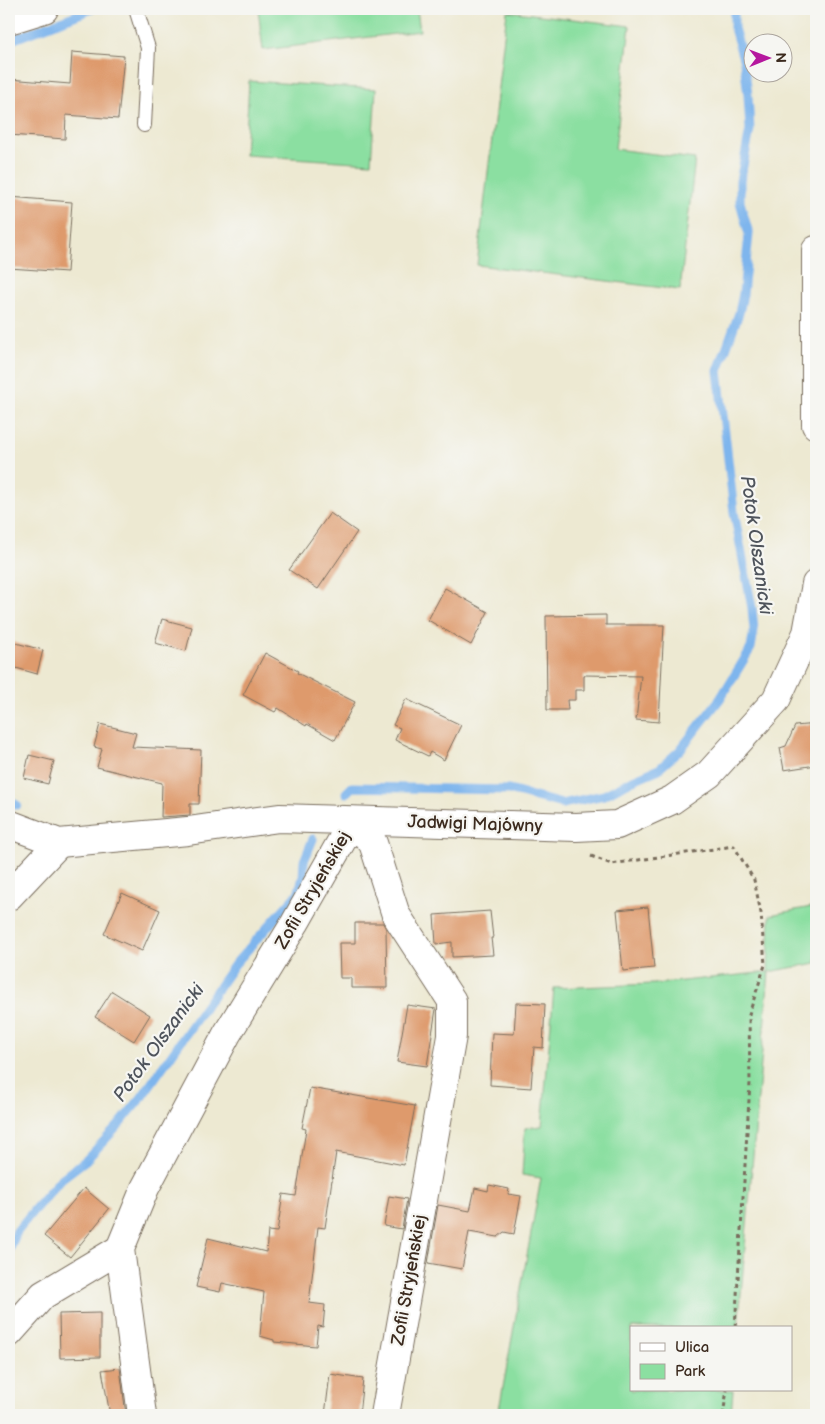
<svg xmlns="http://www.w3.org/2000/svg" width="825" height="1424" viewBox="0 0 825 1424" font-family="'Balsamiq Sans',sans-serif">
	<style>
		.green { fill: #8bdfa1; stroke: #638460 }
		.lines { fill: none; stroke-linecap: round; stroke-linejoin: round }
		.stream { stroke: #7eb5ed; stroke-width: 9 }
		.building { fill: #de9a6c }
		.service-casing { stroke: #796d5d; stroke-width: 16 }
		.minor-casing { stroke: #796d5d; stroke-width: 30 }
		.path { stroke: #796d5d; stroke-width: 3; stroke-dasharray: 4 4; stroke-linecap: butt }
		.service { stroke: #fff; stroke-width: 14 }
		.minor { stroke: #fff; stroke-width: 28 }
		.labels { text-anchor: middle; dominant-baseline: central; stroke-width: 4.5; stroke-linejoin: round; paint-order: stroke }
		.street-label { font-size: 18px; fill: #3b2a1e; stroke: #f6f6f2 }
		.water-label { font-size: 19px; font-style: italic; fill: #4f545c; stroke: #f6f6f2 }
	</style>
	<rect width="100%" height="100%" fill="#f6f6f2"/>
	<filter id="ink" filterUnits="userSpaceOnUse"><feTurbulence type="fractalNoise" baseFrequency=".02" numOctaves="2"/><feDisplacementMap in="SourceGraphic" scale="10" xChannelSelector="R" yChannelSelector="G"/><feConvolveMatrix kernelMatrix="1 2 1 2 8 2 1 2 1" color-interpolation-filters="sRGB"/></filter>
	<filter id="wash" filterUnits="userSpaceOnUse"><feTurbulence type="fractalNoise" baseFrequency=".0096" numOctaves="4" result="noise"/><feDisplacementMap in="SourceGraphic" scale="20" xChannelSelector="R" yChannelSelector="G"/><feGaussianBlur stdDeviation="1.12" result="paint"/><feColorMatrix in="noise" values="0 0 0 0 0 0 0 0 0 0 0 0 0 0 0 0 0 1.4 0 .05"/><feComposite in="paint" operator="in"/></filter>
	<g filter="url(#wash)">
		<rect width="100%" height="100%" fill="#ede9d2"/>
		<!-- green -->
		<g class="green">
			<path d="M258 9H417L420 31 263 50Z"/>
			<path d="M507 11 630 26 615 149 695 159 680 290 477 265Z"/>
			<path d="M249 81 376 89 371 163 245 155Z"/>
			<path d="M816 906V963L769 972 738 1328H631V1390H733L731 1415H498L541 1178 522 1175 525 1128 542 1126 554 988 654 984 768 972 770 915Z"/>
		</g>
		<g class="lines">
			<!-- stream -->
			<g class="stream">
				<path d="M9 41 92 9"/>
				<path d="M346 793 352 787 509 790 562 804 604 795 633 780 659 769 680 750 720 699 751 648 754 630 752 608 734 512 718 371 739 313 743 294 749 234 740 202V181L750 130 748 95 744 62 734 28V9"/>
				<path d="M9 801 17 805"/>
				<path d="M9 1251 17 1231 34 1210 61 1179 86 1160 118 1126 141 1098 235 964 298 893 303 878 304 861 313 839"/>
			</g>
		</g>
		<g id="blocks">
			<!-- building -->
			<g class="building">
				<path d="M72 52 124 56 118 119 66 115 65 139 9 135V79L70 84Z"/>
				<path d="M9 197 72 202 67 272 9 268Z"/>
				<path d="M330 513 357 532 318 589 289 570Z"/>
				<path d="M445 588 488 612 471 645 428 620Z"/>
				<path d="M606 615V625H664L659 722 636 720 641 676 584 675V690H575V700H567L568 710H547L546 616Z"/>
				<path d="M162 619 192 627 186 651 155 643Z"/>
				<path d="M12 642 43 650 37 674 9 666V656Z"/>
				<path d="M265 653 298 671 297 673 355 702 335 740 307 724 306 726 278 708 275 712 243 695Z"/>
				<path d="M406 699 461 725 444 760 430 752 428 756 395 740 400 728 393 725Z"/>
				<path d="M100 724 136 733 132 747 201 750 199 804H190V815L161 817 162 783 97 767 102 749 94 747Z"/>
				<path d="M816 724V765L784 770 780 748 786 746 795 726Z"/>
				<path d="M29 755 54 761 48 784 24 778Z"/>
				<path d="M122 893 160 910 142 951 104 934Z"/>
				<path d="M648 907 654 968 623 971 617 910Z"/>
				<path d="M490 911 493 938H491L493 955 452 957V942L436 944 434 915Z"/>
				<path d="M355 923H383L386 929 387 988H351V978H340L339 943H355Z"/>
				<path d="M112 991 150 1015 134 1041 95 1017Z"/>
				<path d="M516 1003 545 1004 543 1048 534 1047 531 1088 490 1085 492 1033 514 1034Z"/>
				<path d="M407 1005 436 1009 427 1066 397 1062Z"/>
				<path d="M310 1088 415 1106 404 1165 336 1152 325 1228 318 1227 309 1303 325 1305 323 1327 318 1326 316 1346 274 1342V1340L260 1336 264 1292 222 1283 220 1292 196 1287 208 1238 266 1252 268 1231 277 1232 283 1194 296 1196 306 1129 302 1128Z"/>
				<path d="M489 1185 509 1189 508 1194 521 1196 514 1234 504 1232 498 1237 469 1232 462 1269 428 1263 438 1205 470 1211 475 1188 488 1191Z"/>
				<path d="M84 1188 109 1209 70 1257 44 1236Z"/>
				<path d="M389 1196 407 1199 402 1229 384 1226Z"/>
				<path d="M100 1313V1357L60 1358 59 1314Z"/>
				<path d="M120 1368 126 1415H110L102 1370Z"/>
				<path d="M330 1374 363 1379 359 1415H325Z"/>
			</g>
		</g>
	</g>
	<g filter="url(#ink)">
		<use href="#blocks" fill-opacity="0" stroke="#796d5d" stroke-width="1"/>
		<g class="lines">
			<defs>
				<path id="service" d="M136 9 148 48 144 125"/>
				<g id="minor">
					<path d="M9 20 44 9"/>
					<path d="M816 250V425"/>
					<path d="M9 824 59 843 188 831 279 818 576 827 617 825 672 800 709 774 776 700 807 633 816 584"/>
					<path d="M9 896 59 843"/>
					<path d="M9 1333 43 1295 120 1249"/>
					<path d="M142 1415 120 1249 145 1188 227 1034 295 923 353 821 373 843 396 915 452 1001V1036L385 1415"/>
				</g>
			</defs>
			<!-- service casing -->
			<use href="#service" class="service-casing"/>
			<!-- minor casing -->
			<use href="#minor" class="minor-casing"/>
			<!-- path -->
			<g class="path">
				<path d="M591 856 611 864 734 846 754 880 761 913 765 965 749 1014 750 1083 735 1328"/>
				<path d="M723 1415 727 1390"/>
			</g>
			<!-- service -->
			<use href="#service" class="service"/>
			<!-- minor -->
			<use href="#minor" class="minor"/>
		</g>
	</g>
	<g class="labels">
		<!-- street labels -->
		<g class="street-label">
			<text transform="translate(475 824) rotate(2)">Jadwigi Majówny</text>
			<text transform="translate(313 890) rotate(-60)">Zofii Stryjeńskiej</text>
			<text transform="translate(409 1280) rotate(-80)">Zofii Stryjeńskiej</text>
		</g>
		<!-- water labels -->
		<g class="water-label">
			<text transform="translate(756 545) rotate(82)">Potok Olszanicki</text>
			<text transform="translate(159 1043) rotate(-54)">Potok Olszanicki</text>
		</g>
	</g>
	<!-- margin -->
	<rect width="825" height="1424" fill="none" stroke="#f6f6f2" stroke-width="30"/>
	<!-- legend -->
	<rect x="630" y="1326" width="162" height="65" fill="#f6f6f2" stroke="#aba49d"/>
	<rect x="640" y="1343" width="25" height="8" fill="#ffffff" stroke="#aba49d"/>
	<text x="675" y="1352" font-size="15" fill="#3b2a1e">Ulica</text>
	<rect x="640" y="1364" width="25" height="15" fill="#8bdfa1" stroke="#aba49d"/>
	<text x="675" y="1376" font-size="15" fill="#3b2a1e">Park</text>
	<!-- north arrow -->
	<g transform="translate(768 58) rotate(89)"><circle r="24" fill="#f6f6f2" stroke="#aba49d"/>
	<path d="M0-4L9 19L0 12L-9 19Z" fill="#b5179e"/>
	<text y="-8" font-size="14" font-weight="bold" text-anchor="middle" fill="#3b2a1e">N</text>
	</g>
</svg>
